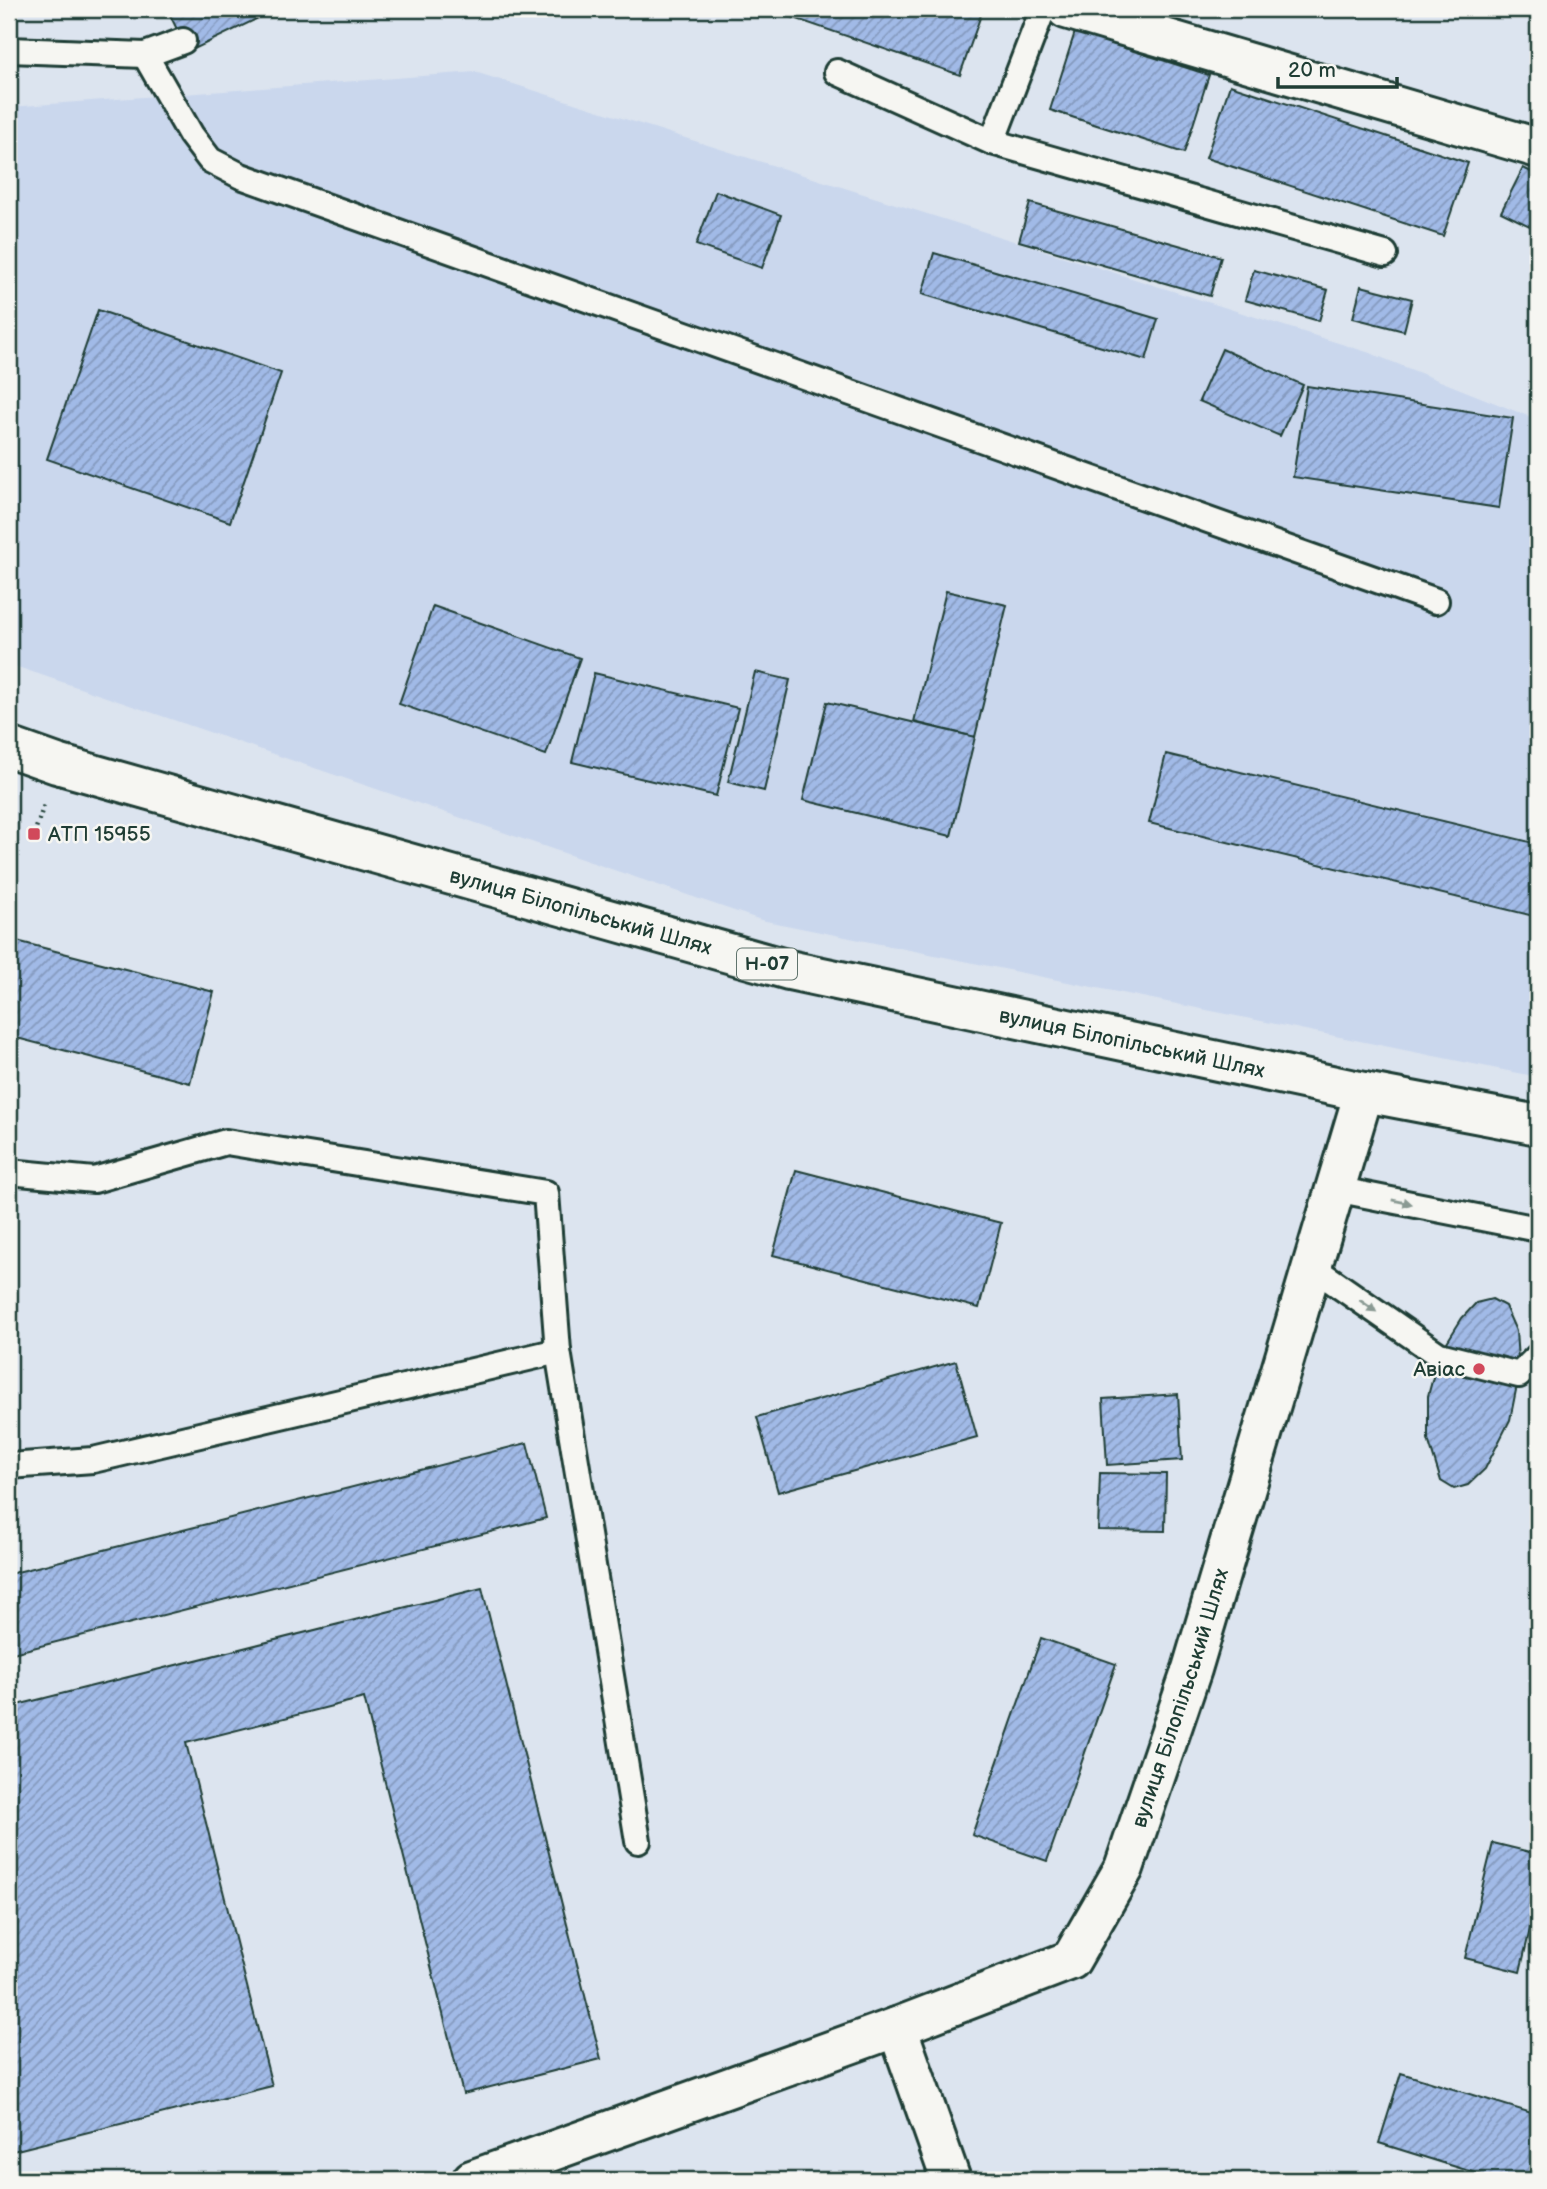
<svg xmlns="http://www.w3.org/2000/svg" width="1547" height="2189" viewBox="0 0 1547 2189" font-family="'Balsamiq Sans',sans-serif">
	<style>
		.built { fill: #cad7ed }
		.building { fill: url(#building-hatch); stroke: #1f3d34; stroke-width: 2 }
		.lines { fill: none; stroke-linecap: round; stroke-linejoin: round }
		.service-casing { stroke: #1f3d34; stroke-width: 30 }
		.minor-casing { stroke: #1f3d34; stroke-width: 44 }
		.primary-casing { stroke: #1f3d34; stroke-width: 44 }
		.path { stroke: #1f3d34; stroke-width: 4.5; stroke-dasharray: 2 5; stroke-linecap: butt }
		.service { stroke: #f6f6f2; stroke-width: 24 }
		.minor { stroke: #f6f6f2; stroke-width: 38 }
		.primary { stroke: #f6f6f2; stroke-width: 38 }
		.oneway { fill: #8a9a93 }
		.poi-dot { fill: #d1495b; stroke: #f6f6f2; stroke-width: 2.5 }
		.labels { text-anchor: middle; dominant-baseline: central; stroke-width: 5; stroke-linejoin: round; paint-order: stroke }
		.shield { fill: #f6f6f2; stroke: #60746d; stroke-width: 2 }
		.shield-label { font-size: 19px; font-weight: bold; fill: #1f3d34 }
		.poi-label { font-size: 21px; fill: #1f3d34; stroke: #f6f6f2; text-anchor: start }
		.street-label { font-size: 21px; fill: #1f3d34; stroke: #f6f6f2 }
	</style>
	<defs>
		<pattern id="building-hatch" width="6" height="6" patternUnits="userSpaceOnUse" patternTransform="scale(1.75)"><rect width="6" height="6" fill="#a1bae7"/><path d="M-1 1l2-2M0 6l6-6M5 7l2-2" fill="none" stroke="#8398bc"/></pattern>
	</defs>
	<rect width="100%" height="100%" fill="#dce4ef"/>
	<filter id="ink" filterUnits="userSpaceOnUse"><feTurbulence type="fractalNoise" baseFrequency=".0143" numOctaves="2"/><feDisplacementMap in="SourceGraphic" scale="14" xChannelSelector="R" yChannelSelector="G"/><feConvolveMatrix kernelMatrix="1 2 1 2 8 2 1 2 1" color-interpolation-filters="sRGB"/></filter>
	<g filter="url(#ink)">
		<!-- built -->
		<path class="built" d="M475 72 1370 353 1538 420V1077L761 920 9 664 10 107Z"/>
		<!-- building -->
		<g class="building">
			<path d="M178 9H277L188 52 169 13Z"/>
			<path d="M787 9H983L960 75 785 15Z"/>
			<path d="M1075 32 1209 75 1184 153 1050 110Z"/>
			<path d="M1230 85 1468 163 1443 236 1206 158Z"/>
			<path d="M1523 168 1538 175V230L1501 212Z"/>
			<path d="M716 191 781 215 762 268 696 245Z"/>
			<path d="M1030 203 1221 257 1210 296 1019 241Z"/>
			<path d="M934 253 1158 319 1146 360 922 294Z"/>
			<path d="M1254 270 1328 290 1319 321 1245 300Z"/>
			<path d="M1361 286 1412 299 1404 331 1353 318Z"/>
			<path d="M98 310 281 373 230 522 47 459Z"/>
			<path d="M1222 349 1303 385 1280 436 1199 401Z"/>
			<path d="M1307 386 1513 418 1499 508 1293 477Z"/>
			<path d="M946 591 1007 605 975 737 914 722Z"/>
			<path d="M433 606 580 658 546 755 399 704Z"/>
			<path d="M755 672 790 680 764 791 728 782Z"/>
			<path d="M594 673 738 708 716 796 572 762Z"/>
			<path d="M827 702 975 737 951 836 803 800Z"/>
			<path d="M1166 754 1538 844V917L1149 823Z"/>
			<path d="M9 939 214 992 190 1083 9 1036Z"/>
			<path d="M796 1170 1001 1223 979 1308 773 1255Z"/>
			<path d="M1492 1299 1505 1306 1516 1331 1519 1375 1510 1420 1485 1469 1468 1485 1454 1489 1441 1481 1428 1439V1396L1439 1355 1462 1318 1476 1303Z"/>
			<path d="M956 1361 977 1437 778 1492 757 1417Z"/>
			<path d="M1178 1394 1182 1460 1107 1465 1103 1399Z"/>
			<path d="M527 1443 546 1518 9 1654V1574Z"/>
			<path d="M1100 1473 1166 1474 1165 1531 1098 1530Z"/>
			<path d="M482 1588 601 2059 463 2094 364 1698 186 1743 272 2086 9 2152V1707Z"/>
			<path d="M1041 1638 1116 1664 1047 1861 972 1835Z"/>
			<path d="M1493 1843 1538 1854V1895L1520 1972 1465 1958Z"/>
			<path d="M1401 2073 1538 2115V2180H1498L1379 2143Z"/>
		</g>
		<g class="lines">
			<defs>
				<g id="service">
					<path d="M9 50 145 55 183 41"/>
					<path d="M145 55 191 135 210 160 241 176 1436 601"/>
					<path d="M837 72 992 142 1043 9"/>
					<path d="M992 142 1385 254"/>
					<path d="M9 1172 94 1180 226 1142 546 1193 558 1351"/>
					<path d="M1335 1189 1538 1229"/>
					<path d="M1312 1267 1439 1355 1519 1375 1538 1356"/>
					<path d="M9 1466 93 1460 558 1351 638 1841"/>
				</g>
				<g id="minor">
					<path d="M1066 9 1538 148"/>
					<path d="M472 2180 897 2027"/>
					<path id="s1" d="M951 2180 897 2027 1071 1960 1124 1868 1192 1669 1364 1092"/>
				</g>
				<g id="primary">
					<path id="s2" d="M9 747 57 764 789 970 1364 1092 1538 1125"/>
				</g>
			</defs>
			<!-- service casing -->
			<use href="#service" class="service-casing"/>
			<!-- minor casing -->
			<use href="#minor" class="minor-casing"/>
			<!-- primary casing -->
			<use href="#primary" class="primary-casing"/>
			<!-- path -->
			<path class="path" d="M34 834 45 802"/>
			<!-- service -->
			<use href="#service" class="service"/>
			<!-- minor -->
			<use href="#minor" class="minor"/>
			<!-- primary -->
			<use href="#primary" class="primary"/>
		</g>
		<!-- one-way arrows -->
		<defs><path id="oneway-solid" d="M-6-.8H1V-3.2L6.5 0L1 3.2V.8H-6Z" transform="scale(1.75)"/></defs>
		<g class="oneway">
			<use href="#oneway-solid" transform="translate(1402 1202) rotate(11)"/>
			<use href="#oneway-solid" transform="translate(1368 1306) rotate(35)"/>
		</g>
	</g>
	<!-- markers -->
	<g class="poi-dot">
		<rect x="27" y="827" width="14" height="14" rx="3.5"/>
		<circle cx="1479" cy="1369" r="7"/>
	</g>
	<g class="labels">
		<!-- shield labels -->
		<rect class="shield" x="737" y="948.5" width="60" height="31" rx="5"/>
		<g class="shield-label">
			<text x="767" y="964">Н-07</text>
		</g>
		<!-- poi labels -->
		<g class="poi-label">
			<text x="48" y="834">АТП 15955</text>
			<text x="1465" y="1369" text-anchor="end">Авіас</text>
		</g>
		<!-- street labels -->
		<g class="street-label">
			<text stroke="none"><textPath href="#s2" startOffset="595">вулиця Білопільський Шлях</textPath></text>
			<text stroke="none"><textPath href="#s2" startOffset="1162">вулиця Білопільський Шлях</textPath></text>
			<text stroke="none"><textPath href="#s1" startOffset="634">вулиця Білопільський Шлях</textPath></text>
		</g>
	</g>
	<!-- margin -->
	<rect width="1547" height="2189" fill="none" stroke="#f6f6f2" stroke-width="35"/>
	<rect x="18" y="18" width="1512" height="2154" fill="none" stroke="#1f3d34" stroke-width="2.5" filter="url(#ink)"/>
	<!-- scale -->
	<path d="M1278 77v10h119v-10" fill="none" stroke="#1f3d34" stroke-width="3.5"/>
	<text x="1288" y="77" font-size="21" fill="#1f3d34" stroke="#f6f6f2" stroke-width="5" paint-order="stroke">20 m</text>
</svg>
